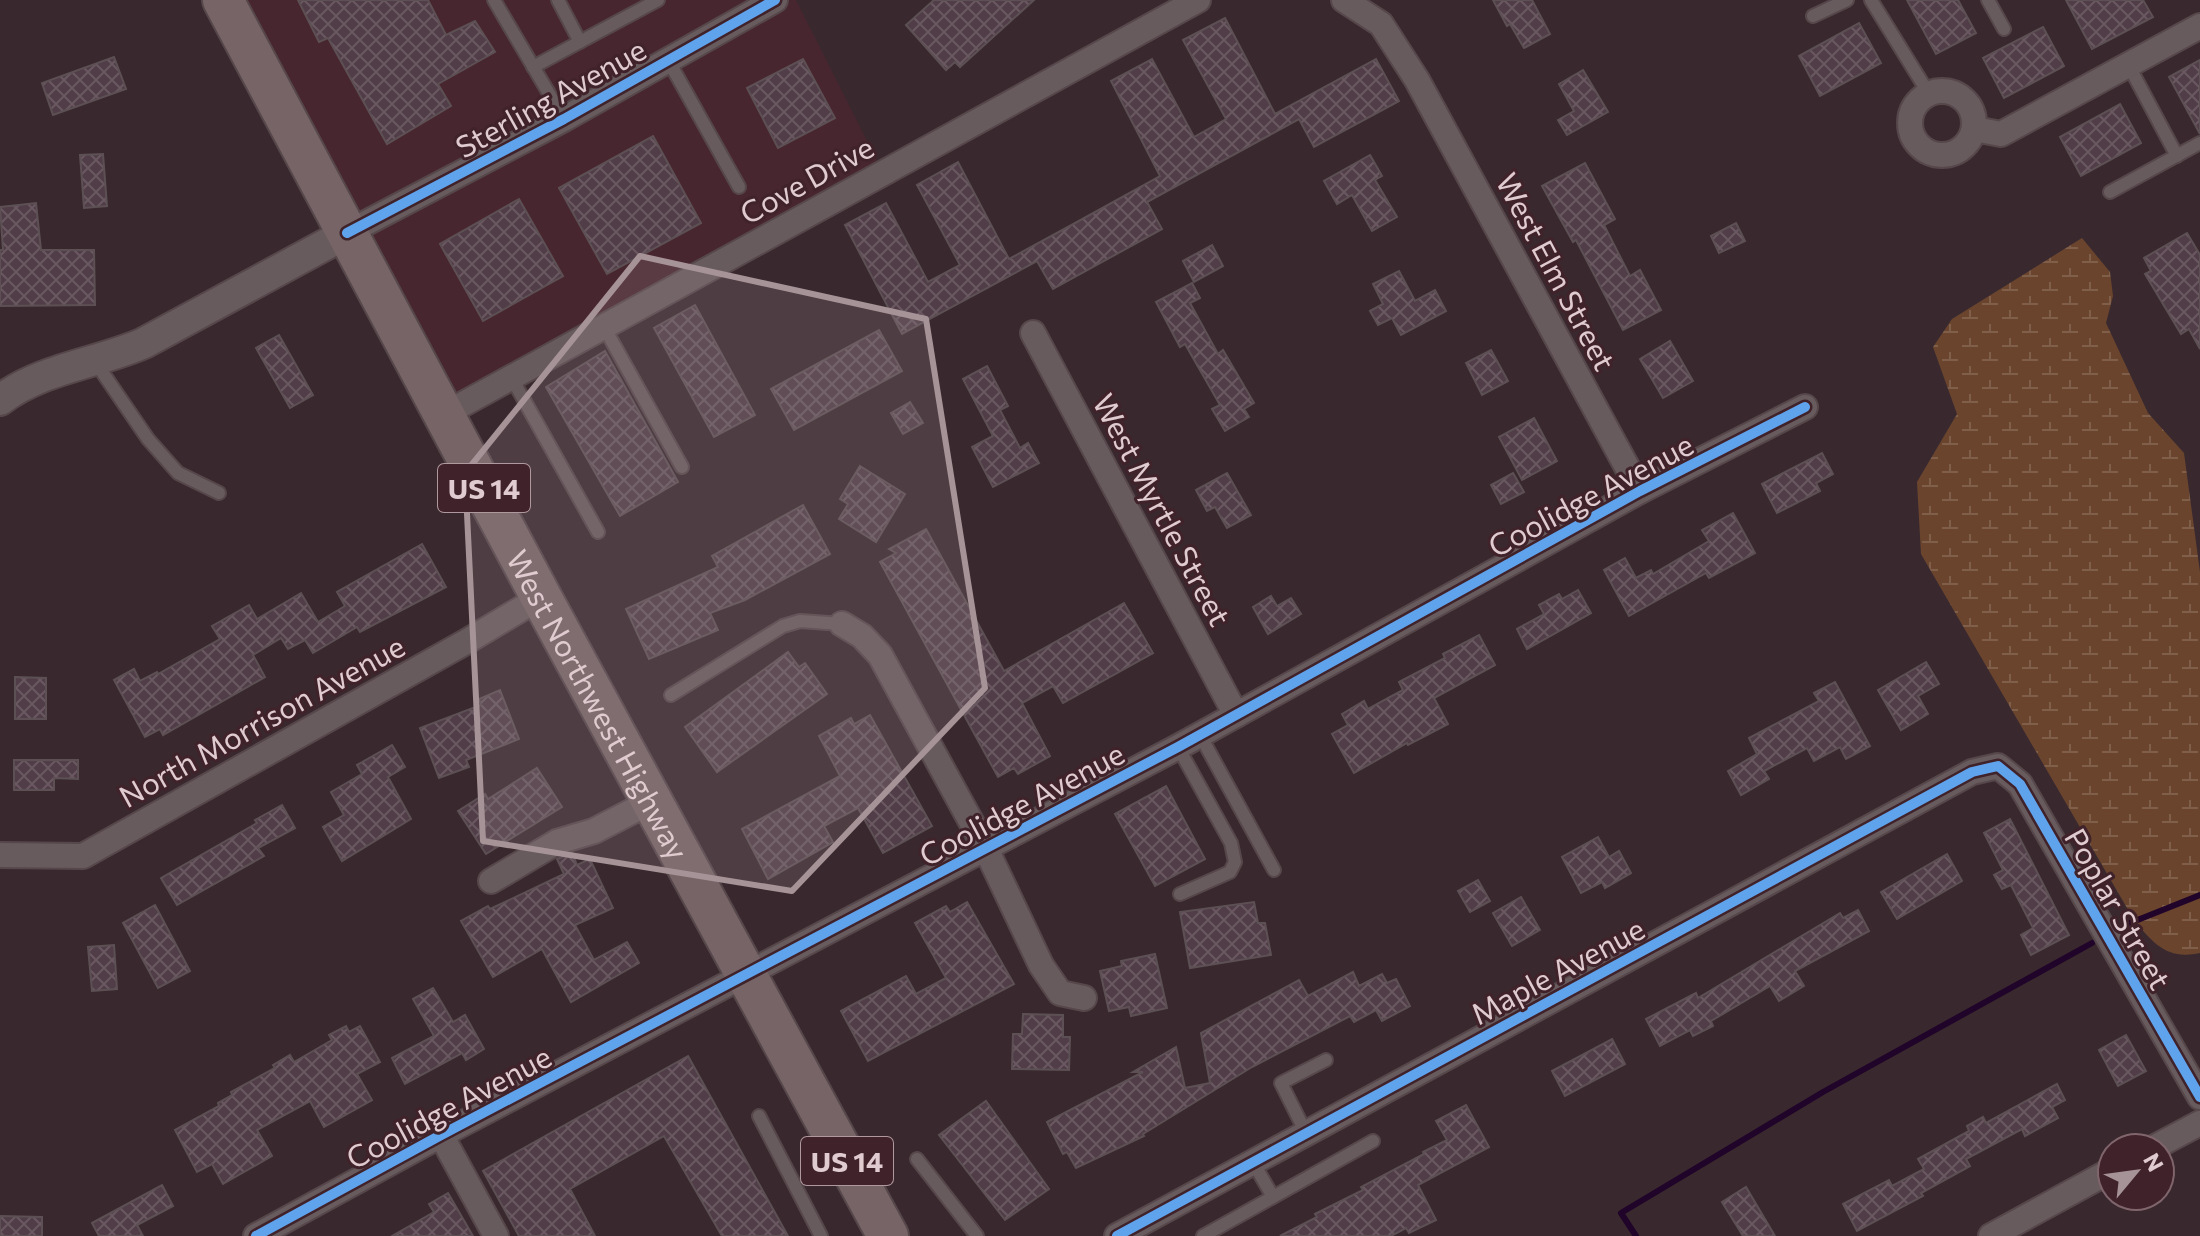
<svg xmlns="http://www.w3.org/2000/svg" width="2200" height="1236" viewBox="0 0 2200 1236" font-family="Commissioner,sans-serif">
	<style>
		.built { fill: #48262f }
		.wetland { fill: url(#wetland-marsh) }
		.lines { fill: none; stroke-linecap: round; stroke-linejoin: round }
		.stream { stroke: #200429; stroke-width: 6 }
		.building { fill: url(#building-cross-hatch); stroke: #5d5054; stroke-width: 2 }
		.service-casing { stroke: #56474b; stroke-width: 16 }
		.minor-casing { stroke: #56474b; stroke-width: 28 }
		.tertiary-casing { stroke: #56474b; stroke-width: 34 }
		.primary-casing { stroke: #56474b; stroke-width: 44 }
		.service { stroke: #685b5e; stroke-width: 12 }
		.minor { stroke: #685b5e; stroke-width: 24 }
		.tertiary { stroke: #685b5e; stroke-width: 30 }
		.primary { stroke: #766466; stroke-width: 40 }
		.cycleway-casing { stroke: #40222a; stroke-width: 15 }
		.cycleway { stroke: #60a3ed; stroke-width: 10 }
		.marked { fill: #a69397; fill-opacity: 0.2; stroke: #a69397; stroke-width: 6; stroke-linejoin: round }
		.labels { text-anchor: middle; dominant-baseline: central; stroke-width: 6; stroke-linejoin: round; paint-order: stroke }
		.shield { fill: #40222a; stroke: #b0999e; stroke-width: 2 }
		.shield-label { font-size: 28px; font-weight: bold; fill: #e0ccd0 }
		.street-label { font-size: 30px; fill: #e0ccd0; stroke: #40222a }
	</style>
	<defs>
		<pattern id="wetland-marsh" width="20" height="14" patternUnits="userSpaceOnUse" patternTransform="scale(2)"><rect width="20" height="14" fill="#6a442d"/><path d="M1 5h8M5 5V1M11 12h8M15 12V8" fill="none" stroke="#7f5e4a"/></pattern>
		<pattern id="building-cross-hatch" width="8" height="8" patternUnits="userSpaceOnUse" patternTransform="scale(2)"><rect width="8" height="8" fill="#503d47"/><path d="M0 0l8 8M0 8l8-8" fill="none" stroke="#695860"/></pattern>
	</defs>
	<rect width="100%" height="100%" fill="#39292e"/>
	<!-- built -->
	<path class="built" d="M223 0H796L883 173 445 414Z"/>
	<!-- wetland -->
	<path class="wetland" d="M2082 238 2110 272 2113 296 2106 323 2148 413 2184 453 2200 572V953C2167 960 2154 944 2134 920L1921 554 1917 482 1957 414 1933 347 1952 319Z"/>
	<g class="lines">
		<!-- stream -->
		<g class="stream">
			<path d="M2125 925 2200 895"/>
			<path d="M1636 1236 1621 1213 1823 1092 2092 943"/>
		</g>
	</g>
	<!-- building -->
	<g class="building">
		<path d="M298 0H428L446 35 475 21 495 52 438 84 451 106 387 144 328 38 319 42Z"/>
		<path d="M934 0H1034L960 67 955 62 946 70 906 25Z"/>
		<path d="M1493 0H1532L1550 34 1524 48 1510 24 1507 26Z"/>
		<path d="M1907 0H1958L1976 33 1936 54Z"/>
		<path d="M2066 0H2143L2153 17 2092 49Z"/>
		<path d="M1225 18 1275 114 1376 59 1399 101 1314 147 1299 119 1147 202 1162 229 1053 289 1037 261 902 334 845 225 886 203 928 282 960 265 917 185 958 162 1009 259 1077 222 1160 176 1111 81 1152 59 1194 137 1226 119 1183 40Z"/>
		<path d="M1859 23 1881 63 1820 96 1799 56Z"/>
		<path d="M2043 27 2064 66 2004 98 1983 58Z"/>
		<path d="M114 57 126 89 53 115 42 83Z"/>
		<path d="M803 59 835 118 778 148 747 88Z"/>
		<path d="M2200 60V134L2169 77Z"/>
		<path d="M1583 70 1608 112 1567 135 1558 120 1574 111 1559 84Z"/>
		<path d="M2120 104 2141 143 2081 176 2060 137Z"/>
		<path d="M653 136 701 223 607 274 559 188Z"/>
		<path d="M103 154 107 206 84 208 80 155Z"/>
		<path d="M1370 155 1382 176 1375 180 1397 217 1372 231 1352 195 1337 204 1324 181Z"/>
		<path d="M1585 163 1615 219 1604 225 1630 276 1640 270 1661 310 1623 330 1576 240 1573 242 1542 186Z"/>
		<path d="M519 199 563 276 483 321 440 244Z"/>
		<path d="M36 203 41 250H94L95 305 0 306V250H3L0 207Z"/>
		<path d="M1736 223 1745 241 1719 253 1711 236Z"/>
		<path d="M2187 233 2200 255V349L2189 329 2181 334 2145 274 2151 271 2144 258Z"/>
		<path d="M1212 245 1223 266 1194 282 1183 261Z"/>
		<path d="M1399 271 1415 301 1435 290 1446 311 1401 335 1392 318 1378 325 1370 311 1383 304 1373 284Z"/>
		<path d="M1192 283 1200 298 1190 303 1218 354 1223 350 1254 403 1244 409 1249 417 1225 431 1212 409 1220 405 1185 344 1180 347 1156 302Z"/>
		<path d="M695 305 755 415 714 437 654 328Z"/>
		<path d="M879 330 902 371 794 430 771 389Z"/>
		<path d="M279 335 313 395 290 408 256 348Z"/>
		<path d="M1670 341 1693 381 1663 398 1640 359Z"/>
		<path d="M1491 350 1508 381 1482 395 1466 363Z"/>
		<path d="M605 351 678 482 620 516 546 387Z"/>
		<path d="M987 366 1008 406 1000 410 1020 448 1028 443 1039 463 993 487 972 447 993 436 963 379Z"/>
		<path d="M910 402 923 423 903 434 891 413Z"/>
		<path d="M1534 418 1557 461 1522 480 1499 437Z"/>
		<path d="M1822 453 1833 474 1816 483 1820 491 1777 513 1762 484Z"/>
		<path d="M860 466 905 494 876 542 839 519 848 504 840 499Z"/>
		<path d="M1227 473 1251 515 1227 528 1215 507 1207 511 1196 490Z"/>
		<path d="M1513 473 1524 492 1501 504 1491 485Z"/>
		<path d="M803 505 830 554 745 600 710 613 718 630 649 659 626 609 718 567 712 556Z"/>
		<path d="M1733 513 1755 553 1709 578 1706 573 1629 616 1604 570 1625 558 1636 578 1651 570 1653 574 1709 541 1702 530Z"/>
		<path d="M926 529 1004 671 1124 603 1153 653 1063 703 1053 686 1022 703 1050 756 1018 774 1014 768 998 777 880 562 896 553 889 549Z"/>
		<path d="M422 544 446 587 360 632 357 627 313 653 305 640 288 649 281 638 253 655 265 677 163 735 160 729 145 737 114 680 134 669 140 681 157 672 158 674 220 639 212 626 249 605 257 619 301 593 318 622 345 606 337 592Z"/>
		<path d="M1578 590 1591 613 1527 649 1517 629 1544 614 1539 605 1559 594 1562 599Z"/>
		<path d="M1271 596 1277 606 1291 598 1301 614 1268 634 1253 607Z"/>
		<path d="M1479 635 1495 665 1434 698 1448 724 1408 745 1407 743 1354 773 1332 734 1348 725 1342 714 1364 701 1368 709 1403 690 1399 682 1445 658 1443 654Z"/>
		<path d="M788 652 799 667 805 663 827 694 717 772 685 727Z"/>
		<path d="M1926 662 1939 684 1918 696 1928 714 1901 730 1878 690Z"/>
		<path d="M15 677 46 678V719H15Z"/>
		<path d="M1835 682 1870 746 1846 759 1840 747 1814 761 1807 748 1764 771 1769 779 1741 795 1728 771 1757 754 1749 738 1819 701 1814 693Z"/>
		<path d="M500 690 519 739 466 760 469 767 439 778 420 728 481 705 479 699Z"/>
		<path d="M870 715 932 826 883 853 858 808 824 826 833 842 768 879 742 829 840 776 819 736 851 718 854 724Z"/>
		<path d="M392 745 405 767 388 777 411 819 342 861 323 827 344 815 331 792 362 774 357 765Z"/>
		<path d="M14 760H78V779L54 778V790H14Z"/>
		<path d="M537 768 562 807 486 854 458 811 485 794 488 799Z"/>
		<path d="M1166 786 1205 859 1155 886 1115 814Z"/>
		<path d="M282 805 295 828 258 848 264 856 177 905 161 878 257 823 255 820Z"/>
		<path d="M2010 819 2069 935 2031 955 2021 935 2033 928 2011 885 2002 889 1994 875 2003 870 1984 833Z"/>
		<path d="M1598 837 1609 857 1619 851 1631 873 1605 888 1602 882 1581 893 1562 857Z"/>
		<path d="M572 853 577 865 590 859 613 908 575 925 594 960 627 942 639 963 571 1002 542 949 493 977 461 921 488 906 490 909 564 874 557 859Z"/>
		<path d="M1947 854 1962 881 1897 919 1881 892Z"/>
		<path d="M1478 880 1490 901 1470 912 1458 891Z"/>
		<path d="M1521 897 1540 930 1512 946 1493 913Z"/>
		<path d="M967 902 1014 984 868 1061 841 1011 906 976 916 994 946 978 915 923 946 906 950 912Z"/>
		<path d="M1254 902 1258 923H1265L1271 955 1190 968 1180 912Z"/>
		<path d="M155 905 190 971 158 988 123 923Z"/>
		<path d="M1858 910 1869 931 1795 971 1804 986 1779 1001 1770 986 1711 1021 1713 1026 1693 1036 1690 1030 1660 1046 1646 1019 1696 993 1698 998 1840 913 1843 918Z"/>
		<path d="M114 945 117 989 92 991 88 947Z"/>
		<path d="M1155 954 1167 1008 1131 1016 1129 1007 1109 1011 1100 971 1122 966 1121 961Z"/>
		<path d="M1353 972 1359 986 1382 974 1387 983 1396 979 1410 1006 1382 1021 1376 1010 1354 1022 1350 1016 1252 1067 1143 1134 1144 1136 1076 1168 1067 1152 1063 1154 1047 1122 1143 1072H1133L1176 1047 1185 1088 1210 1083 1201 1033 1299 980 1308 996Z"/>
		<path d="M433 988 453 1022 465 1015 484 1049 466 1060 462 1053 405 1084 392 1058 434 1036 413 999Z"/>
		<path d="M1023 1014 1063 1015V1037H1070L1069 1070 1012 1069 1013 1034H1022Z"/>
		<path d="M346 1026 349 1032 360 1026 380 1062 357 1074 372 1100 324 1127 310 1101 257 1130 272 1156 223 1184 212 1164 197 1172 175 1130 219 1106 218 1103 232 1095 231 1092 275 1068 273 1065 290 1055 294 1062 332 1040 329 1035Z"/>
		<path d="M2126 1035 2146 1071 2118 1086 2099 1050Z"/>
		<path d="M1612 1039 1625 1064 1565 1096 1552 1071Z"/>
		<path d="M688 1056 788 1236H722L664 1136 570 1189 595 1236H519L483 1171Z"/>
		<path d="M2057 1084 2065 1100 2052 1107 2058 1118 2025 1136 2022 1129 1966 1159 1970 1166 1921 1193 1923 1196 1857 1231 1843 1204 1889 1180 1892 1186 1924 1169 1918 1159 1969 1131 1967 1126 1983 1117 1986 1123Z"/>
		<path d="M986 1101 1049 1189 1005 1220 939 1135Z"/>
		<path d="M1466 1105 1489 1147 1418 1185 1436 1220 1409 1233 1406 1228 1391 1236H1280L1317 1217 1315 1214 1363 1190 1361 1187 1424 1154 1423 1152 1447 1140 1436 1121Z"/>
		<path d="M162 1185 173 1206 137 1225 143 1236H99L92 1223Z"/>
		<path d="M1746 1187 1775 1236H1743L1722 1202Z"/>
		<path d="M448 1193 473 1236H392L434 1212 429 1204Z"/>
		<path d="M0 1216 42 1217V1236H0Z"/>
	</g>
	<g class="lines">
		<defs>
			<g id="service">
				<path d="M494 0 564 119"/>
				<path d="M558 0 580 42"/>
				<path d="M1871 0 1929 94"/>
				<path d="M1988 0 2004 29"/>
				<path d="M1813 16 1847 0"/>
				<path d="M668 60 739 187"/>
				<path d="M2129 66 2177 156"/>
				<path d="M533 67 658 0"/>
				<path d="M2110 192 2200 143"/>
				<path d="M604 327 682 467"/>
				<path d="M94 360 148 439 178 473 219 493"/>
				<path d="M511 377 598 532"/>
				<path d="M671 695 783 626 800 621 842 624"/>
				<path d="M1200 735 1274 870"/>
				<path d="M1178 747 1231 843 1235 862 1230 872 1180 894"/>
				<path d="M759 1116 821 1236"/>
				<path d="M1306 1133 1281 1083 1326 1060"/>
				<path d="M917 1159 977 1236"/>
				<path d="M1253 1162 1273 1197 1373 1141"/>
				<path d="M1203 1236 1273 1197"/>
			</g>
			<g id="minor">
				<path d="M1344 0 1381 24 1417 80 1640 491"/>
				<circle cx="1942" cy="123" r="32"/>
				<path d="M1974 129 2001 134 2200 26"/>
				<path d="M347 233 564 119 775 0"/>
				<path d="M1033 333 1236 715"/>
				<path d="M445 414 1198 0"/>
				<path d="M842 624 862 636 880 655 986 849 1041 965 1060 993 1084 998"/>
				<path d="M0 855 83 856 464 643 541 597"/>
				<path d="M491 881 557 842 594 831 652 801"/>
				<path d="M441 1135 496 1236"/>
				<path d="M2153 1148 2200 1123"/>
				<path d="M256 1236 441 1135 1178 747 1640 491 1805 407"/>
				<path d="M1117 1236 1972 772 1998 766 2020 784 2200 1097"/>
				<path d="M1991 1236 2112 1170"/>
			</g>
			<path id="tertiary" d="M0 400C42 368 96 364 144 343L347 233"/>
			<g id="primary">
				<path id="s1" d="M223 0 541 597 888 1236"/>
			</g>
		</defs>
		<!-- service casing -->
		<use href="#service" class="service-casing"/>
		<!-- minor casing -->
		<use href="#minor" class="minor-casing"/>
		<!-- tertiary casing -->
		<use href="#tertiary" class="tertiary-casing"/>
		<!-- primary casing -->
		<use href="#primary" class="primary-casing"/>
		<!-- service -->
		<use href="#service" class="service"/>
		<!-- minor -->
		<use href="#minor" class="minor"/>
		<!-- tertiary -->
		<use href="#tertiary" class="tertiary"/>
		<!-- primary -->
		<use href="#primary" class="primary"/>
		<defs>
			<g id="cycleway">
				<path d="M347 233 564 119 775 0"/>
				<path d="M256 1236 441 1135 1178 747 1640 491 1805 407"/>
				<path d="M1117 1236 1972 772 1998 766 2020 784 2200 1097"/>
			</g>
		</defs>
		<!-- cycleway casing -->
		<use href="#cycleway" class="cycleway-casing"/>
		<!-- cycleway -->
		<use href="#cycleway" class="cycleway"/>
	</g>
	<!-- marked area -->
	<path class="marked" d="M640 256 926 319 985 688 792 891 483 841 465 473Z"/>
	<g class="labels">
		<!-- shield labels -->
		<g class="shield">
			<rect x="438" y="464" width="92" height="48" rx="6"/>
			<rect x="801" y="1137" width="92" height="48" rx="6"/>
		</g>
		<g class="shield-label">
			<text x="484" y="488">US 14</text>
			<text x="847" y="1161">US 14</text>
		</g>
		<!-- street labels -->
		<g class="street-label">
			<text transform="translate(550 97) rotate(-29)">Sterling Avenue</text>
			<text transform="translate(806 179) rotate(-29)">Cove Drive</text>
			<text transform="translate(1557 271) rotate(62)">West Elm Street</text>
			<text transform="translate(1590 494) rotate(-28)">Coolidge Avenue</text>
			<text transform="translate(1163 509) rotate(62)">West Myrtle Street</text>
			<text stroke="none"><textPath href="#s1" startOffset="798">West Northwest Highway</textPath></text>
			<text transform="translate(261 720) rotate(-29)">North Morrison Avenue</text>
			<text transform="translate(1021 803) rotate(-28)">Coolidge Avenue</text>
			<text transform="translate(2119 908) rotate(60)">Poplar Street</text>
			<text transform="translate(1557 970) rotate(-28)">Maple Avenue</text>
			<text transform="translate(448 1106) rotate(-28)">Coolidge Avenue</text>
		</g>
	</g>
	<!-- north arrow -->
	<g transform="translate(2136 1172) rotate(61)"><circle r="38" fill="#40222a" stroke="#80666c" stroke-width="2"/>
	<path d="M0-6L14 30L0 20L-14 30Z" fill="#a69397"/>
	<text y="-12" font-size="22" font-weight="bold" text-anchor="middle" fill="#e0ccd0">N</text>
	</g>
</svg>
